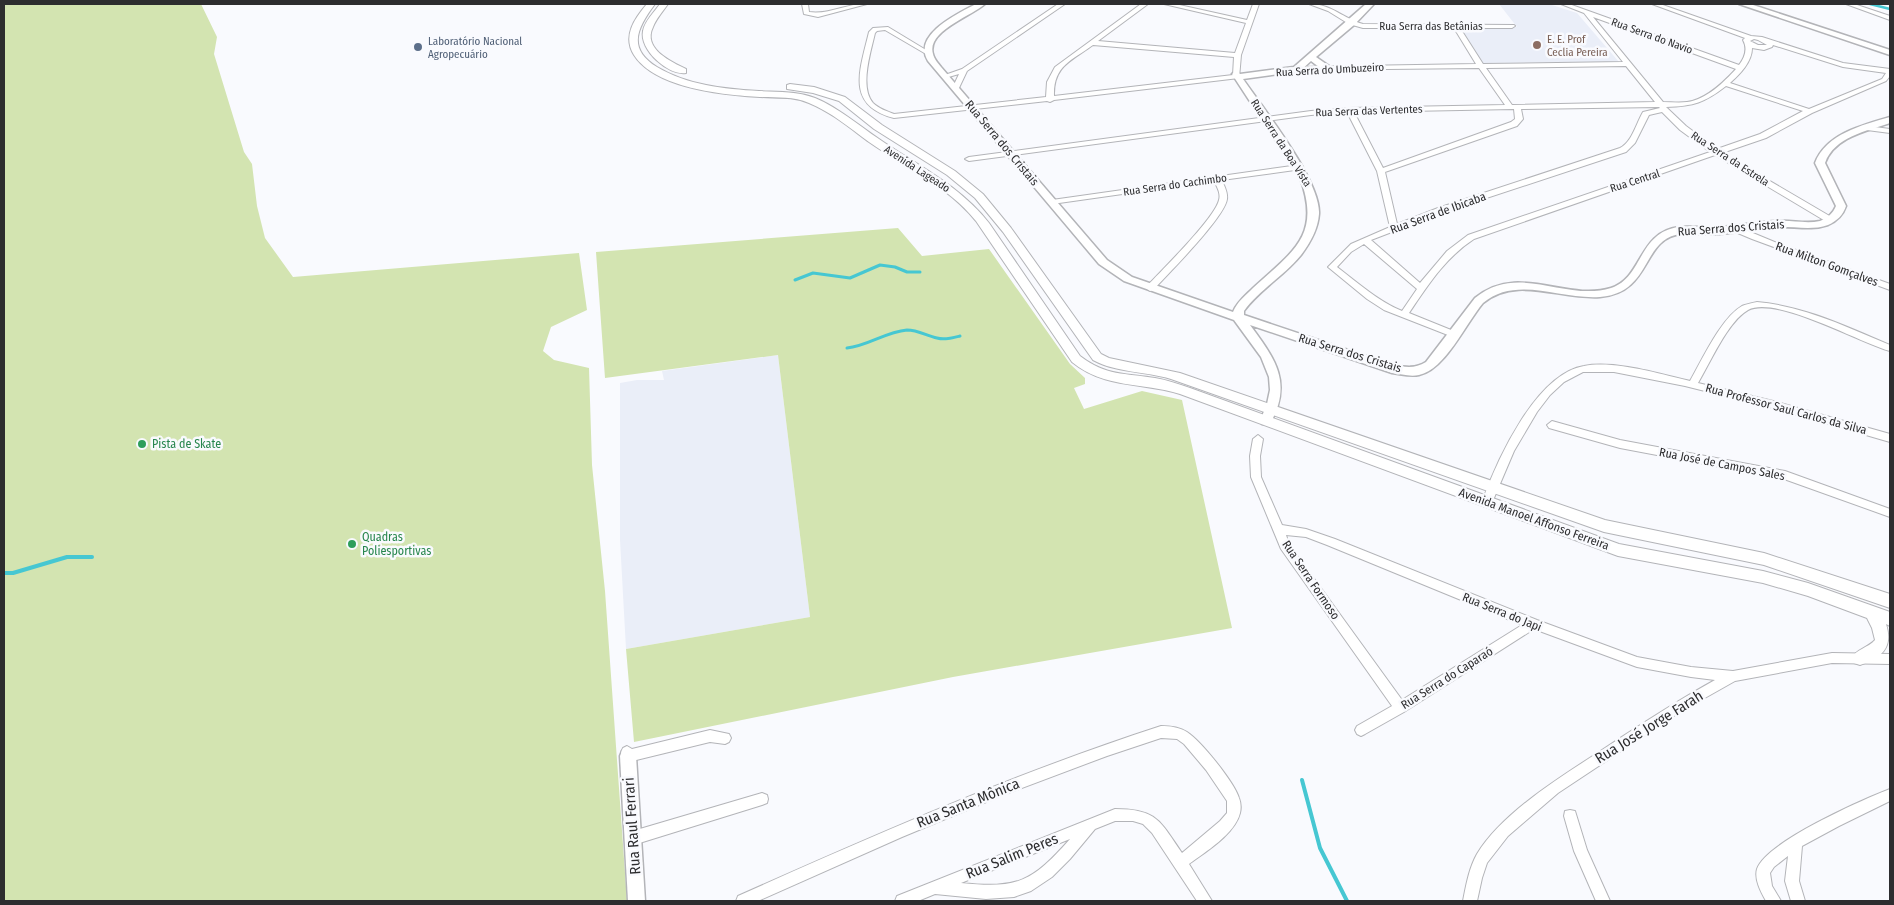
<svg xmlns="http://www.w3.org/2000/svg" width="1894" height="905" viewBox="0 0 1894 905" font-family="'Fira Sans Condensed',sans-serif">
	<style>
		.built { fill: #eaeef8 }
		.green { fill: #d3e4b1 }
		.lines { fill: none; stroke-linecap: round; stroke-linejoin: round }
		.stream-far2 { stroke: #46c7d2; stroke-width: 2.5 }
		.stream-far1 { stroke: #46c7d2; stroke-width: 3 }
		.stream { stroke: #46c7d2; stroke-width: 4 }
		.minor-casing { stroke: #b3b4b8; stroke-width: 2 }
		.tertiary-casing { stroke: #b3b4b8; stroke-width: 3 }
		.secondary-casing { stroke: #b3b4b8; stroke-width: 2 }
		.minor { fill: #fff; fill-rule: evenodd }
		.tertiary { fill: #fff; fill-rule: evenodd }
		.secondary { fill: #fff; fill-rule: evenodd }
		.education-dot { fill: #8d6e63; stroke: #f9fafe; stroke-width: 2 }
		.service-dot { fill: #5c6f8a; stroke: #f9fafe; stroke-width: 2 }
		.leisure-dot { fill: #2e9e5b; stroke: #f9fafe; stroke-width: 2 }
		.labels { text-anchor: middle; dominant-baseline: central; stroke-width: 5; stroke-linejoin: round; paint-order: stroke }
		.far-street-label { font-size: 11px; fill: #2d2d2f; stroke: #f9fafe }
		.far-education-label { font-size: 11px; fill: #785e54; stroke: #f9fafe; text-anchor: start }
		.far-service-label { font-size: 11px; fill: #4e5e75; stroke: #f9fafe; text-anchor: start }
		.street-label { font-size: 12px; fill: #2d2d2f; stroke: #f9fafe }
		.leisure-label { font-size: 12px; fill: #27864d; stroke: #f9fafe; text-anchor: start }
		.near-street-label { font-size: 15px; fill: #2d2d2f; stroke: #f9fafe }
	</style>
	<rect width="100%" height="100%" fill="#f9fafe"/>
	<!-- built -->
	<g class="built">
		<path d="M1499 4H1549L1577 13 1619 62 1482 63 1457 28 1517 27Z"/>
		<path d="M778 355 810 617 626 649 620 540V383L637 380H664L662 371Z"/>
	</g>
	<!-- green -->
	<g class="green">
		<path d="M4 4H201L217 37 214 54 244 152 252 164 257 206 265 238 293 277 579 253 587 310 551 327 543 351 554 360 589 368 592 465 605 591 627 901H4Z"/>
		<path d="M898 228 922 256 989 249 1070 364 1085 378V384L1074 388 1084 409 1142 391 1182 400 1232 628 953 677 634 742 626 649 810 617 778 355 605 378 596 252Z"/>
	</g>
	<g class="lines">
		<!-- stream-far2 -->
		<path class="stream-far2" d="M1870 4 1890 9"/>
		<!-- stream-far1 -->
		<g class="stream-far1">
			<path d="M795 280 813 273 850 278 880 265 895 267 907 272H920"/>
			<path d="M847 348C868 346 885 332 907 330 918 330 927 336 937 338 945 340 952 338 960 336"/>
		</g>
		<!-- stream -->
		<g class="stream">
			<path d="M4 573H13L67 557H92"/>
			<path d="M1302 780 1320 848 1347 901"/>
		</g>
		<defs>
			<g id="minor">
				<path d="M802 4H808L809 12C829 15 847 3 867 4L818 17 804 14Z"/>
				<path d="M1058 4H1065L967 71 958 90 952 89 959 74 945 78 942 76 962 69Z"/>
				<path d="M1141 4H1148L1098 41 1235 53 1246 23 1164 4H1175L1247 20 1253 4H1259L1241 55 1239 78 1054 100 1050 102 1047 101 894 118C845 105 860 70 869 32L873 28 888 27 931 53 926 54 885 30 877 31 875 33C871 51 859 87 873 103 879 109 887 111 894 114L1046 97 1047 82 1055 67ZM1093 45 1234 57 1233 75 1054 96C1053 66 1071 61 1093 45Z"/>
				<path d="M1309 4C1330 3 1344 19 1363 24L1514 25 1515 26 1512 28H1460L1483 64 1623 62 1584 13 1561 4H1569L1739 65C1745 57 1748 49 1743 40L1745 38 1652 4H1660L1751 36 1762 37 1843 63 1890 69V76L1886 81 1812 113 1766 138 1722 153 1833 218V222H1827L1715 155 1474 239C1445 258 1428 285 1409 313L1456 332 1458 334 1456 336 1453 337 1384 310 1367 299 1328 267 1351 244 1390 227 1377 171 1347 112 1311 115 969 161 965 159 969 157 1311 111 1349 108 1505 105 1479 68 1295 70V68L1297 67 1476 64 1454 28H1363L1349 24 1328 11ZM1593 17 1736 69C1724 82 1706 100 1687 102 1679 103 1671 102 1663 102ZM1754 39 1758 40 1767 45H1758L1750 41ZM1773 45 1843 67 1886 73 1882 79 1809 109 1730 83C1740 74 1752 62 1752 48L1764 50 1772 47ZM1626 66 1655 102 1512 105 1486 68ZM1726 86 1803 111 1760 134 1717 149 1686 126 1666 107C1694 106 1704 103 1726 86ZM1659 107 1660 108 1643 112C1636 124 1632 142 1620 148L1438 208 1397 224 1385 172 1517 126 1523 119 1521 109ZM1514 109 1515 119 1511 122 1383 168 1354 112ZM1662 112 1680 130 1710 152 1468 235 1447 251 1420 283 1371 240 1444 212 1626 152 1635 143 1649 115ZM1364 244 1417 289 1402 311C1378 301 1358 283 1337 267L1351 252Z"/>
				<path d="M1846 4H1854L1890 16V20Z"/>
				<path d="M1867 126 1890 129V133L1867 130Z"/>
				<path d="M1299 165 1303 167 1302 169 1222 180C1224 186 1228 192 1227 199 1225 217 1168 274 1153 290L1150 291 1146 288 1147 286C1162 270 1215 218 1219 200 1221 193 1217 187 1214 181L1052 204 1048 202 1052 200Z"/>
				<path d="M1736 226 1777 243 1890 284V290L1752 239 1733 231 1732 229Z"/>
				<path d="M1757 302C1804 306 1847 327 1890 345V351C1860 343 1776 295 1748 310 1728 321 1710 363 1698 383L1773 401 1890 434V442L1773 408 1685 386 1614 372H1583L1564 382 1550 395 1537 412 1514 451 1491 505H1483L1482 502C1497 460 1536 374 1584 366 1614 360 1660 374 1690 381 1702 360 1721 318 1742 306 1746 304 1752 303 1757 302Z"/>
				<path d="M1552 421 1620 440 1785 471 1890 509V517L1784 479 1620 448 1549 428 1547 425Z"/>
				<path d="M1258 435 1263 439 1260 456 1261 477 1282 525 1306 529 1335 539 1537 620 1637 657 1691 667 1733 671 1832 653 1890 654V664L1832 663 1735 681 1680 712 1558 793 1508 836 1487 863 1482 878 1477 901H1463C1466 886 1469 868 1477 854 1502 813 1559 778 1599 752 1637 727 1675 702 1715 680L1691 677 1637 667 1534 629 1404 712 1365 734 1361 736 1357 734 1355 730 1357 726 1392 706 1281 549 1251 477 1250 456 1253 439ZM1286 535 1306 537 1327 545 1522 625 1402 700 1289 544Z"/>
				<path d="M1161 726C1170 726 1179 727 1187 732 1201 741 1234 782 1239 798 1241 803 1241 809 1240 813 1235 834 1205 852 1189 864L1212 901H1197L1152 833 1143 824 1133 821H1115L1095 829 1070 859 1052 877 1031 891 1014 897 986 899 935 894 918 901H895L897 896 1115 809C1157 809 1160 821 1182 853L1220 821 1227 813V801L1206 770 1184 744 1177 739 1161 738 1107 756 1003 795 902 837 758 901H736L738 896C877 834 1016 773 1161 726ZM1070 839C1032 882 1018 889 961 883Z"/>
				<path d="M710 730 729 734 731 738 729 742 725 744 710 742 628 762 624 760C621 755 620 753 623 748L627 746 632 749Z"/>
				<path d="M1890 789V801L1839 826 1802 846 1799 881 1805 901H1791L1785 881 1788 856 1774 867 1770 873 1772 886 1781 901H1766C1761 892 1754 879 1757 869 1766 842 1862 800 1890 789Z"/>
				<path d="M762 793 767 795 768 799 767 803 762 805 633 845 628 843 626 838 628 833 633 831Z"/>
				<path d="M1570 810 1575 811 1587 850 1610 901H1596L1574 851 1564 816 1565 811Z"/>
			</g>
			<g id="tertiary">
				<path d="M976 4H985C972 16 926 31 933 54 934 59 938 63 941 67L1107 260 1132 277 1233 312C1237 302 1245 296 1253 288 1292 252 1322 236 1300 178L1232 74 1236 71 1240 74 1294 67 1366 4H1374L1354 25 1316 57 1329 66V70H1323L1311 61 1300 71 1243 79C1263 108 1321 181 1319 214 1318 229 1310 243 1301 255 1284 276 1259 290 1244 311V315L1393 365C1405 367 1415 369 1426 362L1475 298C1519 262 1565 302 1611 288 1643 278 1638 232 1679 227 1693 226 1707 228 1721 227 1740 226 1759 221 1778 221 1792 220 1806 224 1820 221 1828 218 1833 213 1836 206L1815 163C1826 134 1862 125 1890 117V123C1867 131 1834 137 1825 163L1846 206C1843 215 1837 221 1828 225 1811 231 1793 226 1776 227 1757 228 1738 233 1719 234 1707 235 1694 233 1682 234 1641 237 1653 293 1600 297 1560 300 1517 275 1483 303 1466 323 1445 370 1419 375 1410 377 1401 374 1392 373L1250 325C1275 359 1293 382 1270 424H1262L1260 421 1267 404 1270 390 1269 377 1261 357 1234 320 1124 281 1099 264 928 61C912 35 957 14 976 4Z"/>
				<path d="M1739 4H1750L1890 50V55Z"/>
				<path d="M628 749 634 751 636 756 645 901H628L620 756 622 751Z"/>
			</g>
			<g id="secondary">
				<path d="M647 4H655C638 27 626 48 657 67 687 85 724 89 759 91 778 92 797 91 815 98 839 108 858 125 879 139 918 166 959 185 989 223L1080 356C1106 376 1125 373 1155 378 1167 380 1178 384 1190 388L1619 544 1763 571 1808 583 1890 612V626L1886 624C1894 649 1880 658 1860 665L1854 663 1852 658C1856 649 1868 648 1875 640L1872 628 1867 618 1808 596 1763 583 1618 556 1180 394C1142 382 1105 389 1072 362L976 221C947 185 906 168 869 142 850 128 831 112 809 103 793 96 776 98 760 97 723 95 655 88 634 55 622 36 635 18 647 4Z"/>
				<path d="M660 4H668C663 11 656 19 653 27 642 49 672 62 686 69V73C669 76 639 50 643 31 644 22 655 11 660 4Z"/>
				<path d="M790 84 814 87 845 97 882 125 955 171 983 194 1011 228 1101 354 1109 358 1180 373 1605 520 1764 553 1890 594V608L1764 565 1604 532 1171 379C1145 371 1117 373 1093 360L1003 232 975 198 947 175 874 129 839 101 813 93 787 89V85Z"/>
			</g>
		</defs>
		<!-- minor casing -->
		<use href="#minor" class="minor-casing"/>
		<!-- tertiary casing -->
		<use href="#tertiary" class="tertiary-casing"/>
		<!-- secondary casing -->
		<use href="#secondary" class="secondary-casing"/>
		<!-- minor -->
		<use href="#minor" class="minor"/>
		<!-- tertiary -->
		<use href="#tertiary" class="tertiary"/>
		<!-- secondary -->
		<use href="#secondary" class="secondary"/>
	</g>
	<!-- markers -->
	<circle class="education-dot" cx="1537" cy="45" r="5"/>
	<circle class="service-dot" cx="418" cy="47" r="5"/>
	<g class="leisure-dot">
		<circle cx="142" cy="444" r="5"/>
		<circle cx="352" cy="544" r="5"/>
	</g>
	<g class="labels">
		<!-- far-street labels -->
		<g class="far-street-label">
			<text x="1431" y="26">Rua Serra das Betânias</text>
			<text transform="translate(1652 36) rotate(20)">Rua Serra do Navio</text>
			<text transform="translate(1330 70) rotate(-3)">Rua Serra do Umbuzeiro</text>
			<text transform="translate(1369 111) rotate(-2)">Rua Serra das Vertentes</text>
			<text transform="translate(1281 143) rotate(57)">Rua Serra da Boa Vista</text>
			<text transform="translate(1730 159) rotate(33)">Rua Serra da Estrela</text>
			<text transform="translate(917 169) rotate(33)">Avenida Lageado</text>
			<text transform="translate(1635 181) rotate(-18)">Rua Central</text>
			<text transform="translate(1175 185) rotate(-8)">Rua Serra do Cachimbo</text>
		</g>
		<!-- far-education labels -->
		<g class="far-education-label">
			<text x="1547" y="39">E. E. Prof<tspan x="1547" dy="13">Ceclia Pereira</tspan></text>
		</g>
		<!-- far-service labels -->
		<g class="far-service-label">
			<text x="428" y="41">Laboratório Nacional<tspan x="428" dy="13">Agropecuário</tspan></text>
		</g>
		<!-- street labels -->
		<g class="street-label">
			<text transform="translate(1002 143) rotate(50)">Rua Serra dos Cristais</text>
			<text transform="translate(1438 213) rotate(-20)">Rua Serra de Ibicaba</text>
			<text transform="translate(1731 228) rotate(-4)">Rua Serra dos Cristais</text>
			<text transform="translate(1827 264) rotate(20)">Rua Milton Gomçalves</text>
			<text transform="translate(1350 353) rotate(17)">Rua Serra dos Cristais</text>
			<text transform="translate(1786 409) rotate(15)">Rua Professor Saul Carlos da Silva</text>
			<text transform="translate(1722 464) rotate(11)">Rua José de Campos Sales</text>
			<text transform="translate(1534 519) rotate(20)">Avenida Manoel Affonso Ferreira</text>
			<text transform="translate(1311 580) rotate(56)">Rua Serra Formoso</text>
			<text transform="translate(1502 612) rotate(22)">Rua Serra do Japi</text>
			<text transform="translate(1447 678) rotate(-32)">Rua Serra do Caparaó</text>
		</g>
		<!-- leisure labels -->
		<g class="leisure-label">
			<text x="152" y="444">Pista de Skate</text>
			<text x="362" y="537">Quadras<tspan x="362" dy="14">Poliesportivas</tspan></text>
		</g>
		<!-- near-street labels -->
		<g class="near-street-label">
			<text transform="translate(1649 727) rotate(-32)">Rua José Jorge Farah</text>
			<text transform="translate(968 803) rotate(-22)">Rua Santa Mônica</text>
			<text transform="translate(632 826) rotate(-94)">Rua Raul Ferrari</text>
			<text transform="translate(1012 856) rotate(-22)">Rua Salim Peres</text>
		</g>
	</g>
	<!-- border -->
	<rect width="1894" height="905" fill="none" stroke="#2d2d2f" stroke-width="10"/>
</svg>
